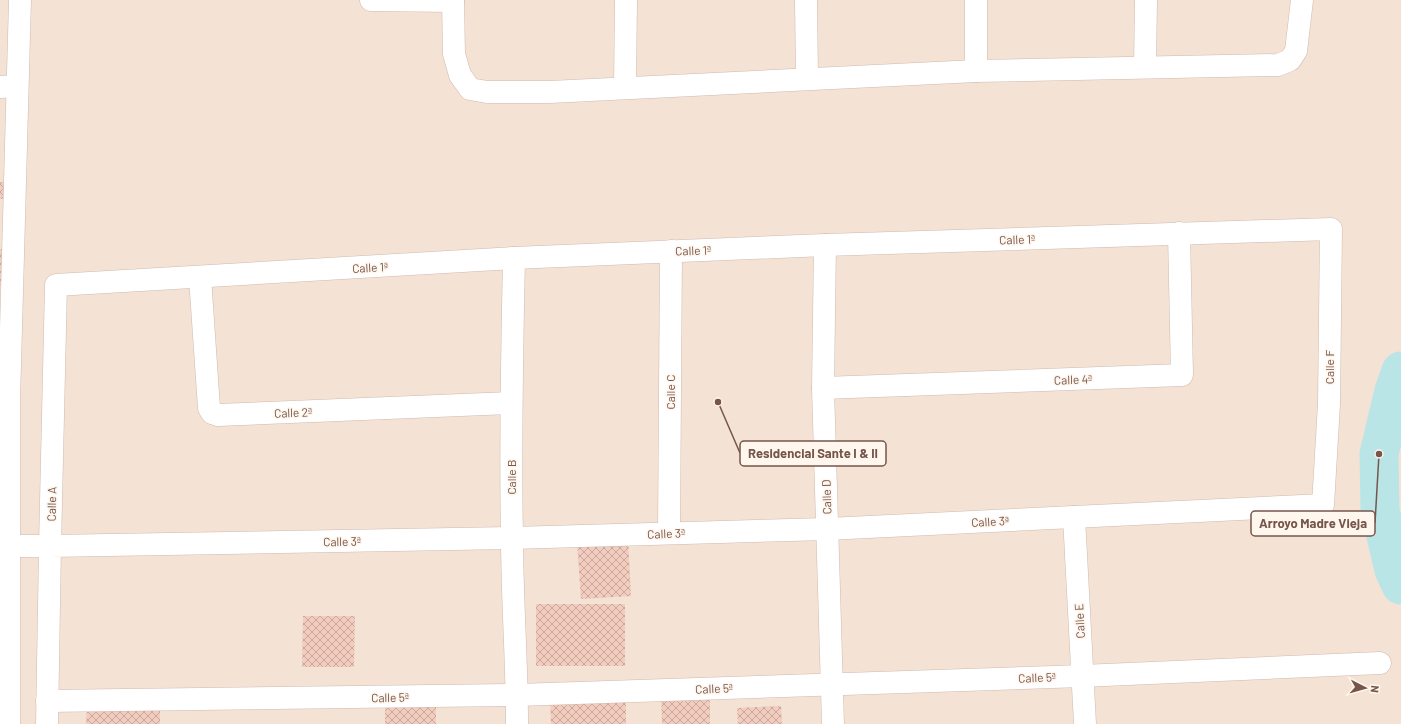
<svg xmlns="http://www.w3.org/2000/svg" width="1401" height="724" viewBox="0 0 1401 724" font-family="Barlow,sans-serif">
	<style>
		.residential { fill: #f4e2d4 }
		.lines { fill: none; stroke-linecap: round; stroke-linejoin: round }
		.river { stroke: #bae5e6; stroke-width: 39 }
		.building { fill: url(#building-cross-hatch) }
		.minor-casing { stroke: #d0baaf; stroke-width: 23 }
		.tertiary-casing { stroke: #d0baaf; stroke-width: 23 }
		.minor { stroke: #fff; stroke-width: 22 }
		.tertiary { stroke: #fff; stroke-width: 22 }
		.labels { text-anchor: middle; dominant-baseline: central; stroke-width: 3; stroke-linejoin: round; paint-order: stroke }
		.street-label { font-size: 12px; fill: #76554b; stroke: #fff6ed }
		.leader { fill: none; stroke: #76554b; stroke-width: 1.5 }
		.callout-dot { fill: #76554b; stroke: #fff6ed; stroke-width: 1.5 }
		.callout { fill: #fff6ed; stroke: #76554b; stroke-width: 1.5 }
		.callout-label { font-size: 13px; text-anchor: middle; font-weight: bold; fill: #76554b }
	</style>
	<defs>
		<pattern id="building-cross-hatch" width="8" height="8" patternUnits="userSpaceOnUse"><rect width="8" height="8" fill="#f2ccbe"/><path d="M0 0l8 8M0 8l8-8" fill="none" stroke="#c9a89c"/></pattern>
	</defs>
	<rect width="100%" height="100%" fill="#fcf1e6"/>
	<!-- residential -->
	<rect class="residential" x="0" y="0" width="1401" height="724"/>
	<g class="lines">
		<!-- river -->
		<path class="river" d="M1401 371 1394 391 1379 454 1380 510 1394 570 1401 585"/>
	</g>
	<!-- building -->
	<g class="building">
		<rect x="0" y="182" width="6" height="17"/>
		<path d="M0 249H6L5 286H0Z"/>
		<path d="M628 539 631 596 581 599 577 542Z"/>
		<rect x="536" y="604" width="89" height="62"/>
		<path d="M303 616H355L354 667H302Z"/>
		<path d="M710 690V724H662L661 691Z"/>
		<path d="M626 698V724H551L550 700Z"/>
		<path d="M781 706 782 724H738L737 708Z"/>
		<path d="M87 707 160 711V724H86Z"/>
		<path d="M436 707V724H385V708Z"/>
	</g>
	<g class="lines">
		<defs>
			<g id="minor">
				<path d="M371 0 453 1"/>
				<path d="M453 0 454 54 460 75 470 89 487 92H550L976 71 1278 65 1290 60 1296 51 1302 0"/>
				<path d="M806 0 807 78"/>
				<path d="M1145 67 1146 0"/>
				<path d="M976 71V0"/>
				<path d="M0 87 17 86"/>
				<path d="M625 87 626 0"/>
				<path d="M825 245 823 388 833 724"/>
				<path d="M514 258C512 351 510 444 512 536 512 599 517 661 517 724"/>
				<path d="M200 277 209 408 212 413 218 415 511 403"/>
				<path d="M823 388 1182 375 1179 233"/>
				<path d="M1074 517 1085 724"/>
				<path d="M669 533 671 251"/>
				<path d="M0 546H50L512 538 827 529 1323 505 1329 404 1331 229 825 245 514 258 56 285 50 546 47 724"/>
				<path d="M47 701 517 695 1082 676 1380 663"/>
			</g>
			<path id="tertiary" d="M9 724V401L20 0"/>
		</defs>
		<!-- minor casing -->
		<use href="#minor" class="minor-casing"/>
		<!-- tertiary casing -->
		<use href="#tertiary" class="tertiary-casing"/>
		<!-- minor -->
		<use href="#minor" class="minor"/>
		<!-- tertiary -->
		<use href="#tertiary" class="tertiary"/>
	</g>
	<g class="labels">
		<!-- street labels -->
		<g class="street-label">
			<text transform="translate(1017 239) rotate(-2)">Calle 1ª</text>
			<text transform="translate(693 250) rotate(-2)">Calle 1ª</text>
			<text transform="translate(370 267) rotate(-3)">Calle 1ª</text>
			<text transform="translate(1329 367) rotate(-90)">Calle F</text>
			<text transform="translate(1073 379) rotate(-2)">Calle 4ª</text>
			<text transform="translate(670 392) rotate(-90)">Calle C</text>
			<text transform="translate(293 412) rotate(-2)">Calle 2ª</text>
			<text transform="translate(511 477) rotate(-90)">Calle B</text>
			<text transform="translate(826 497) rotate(-92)">Calle D</text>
			<text transform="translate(51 504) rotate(-89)">Calle A</text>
			<text transform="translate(990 521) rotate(-3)">Calle 3ª</text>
			<text transform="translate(666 533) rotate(-2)">Calle 3ª</text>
			<text transform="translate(342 541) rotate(-1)">Calle 3ª</text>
			<text transform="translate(1079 621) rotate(-93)">Calle E</text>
			<text transform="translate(1037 677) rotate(-2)">Calle 5ª</text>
			<text transform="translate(714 688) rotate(-2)">Calle 5ª</text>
			<text transform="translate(390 697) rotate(-1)">Calle 5ª</text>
		</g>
	</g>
	<!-- callouts -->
	<path class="leader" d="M718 402L740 453M1379 454L1375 523"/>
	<g class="callout-dot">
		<circle cx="718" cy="402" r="4"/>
		<circle cx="1379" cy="454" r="4"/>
	</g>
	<g class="callout">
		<rect x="740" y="441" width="146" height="25" rx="4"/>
		<rect x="1251" y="511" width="124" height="25" rx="4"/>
	</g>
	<g class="callout-label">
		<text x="813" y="458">Residencial Sante I &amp; II</text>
		<text x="1313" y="528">Arroyo Madre Vieja</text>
	</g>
	<!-- north arrow -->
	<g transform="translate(1365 688) rotate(96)" stroke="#fff6ed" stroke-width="3" paint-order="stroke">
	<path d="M0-3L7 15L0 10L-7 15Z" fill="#76554b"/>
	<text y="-6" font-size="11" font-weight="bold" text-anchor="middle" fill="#76554b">N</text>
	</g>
</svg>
